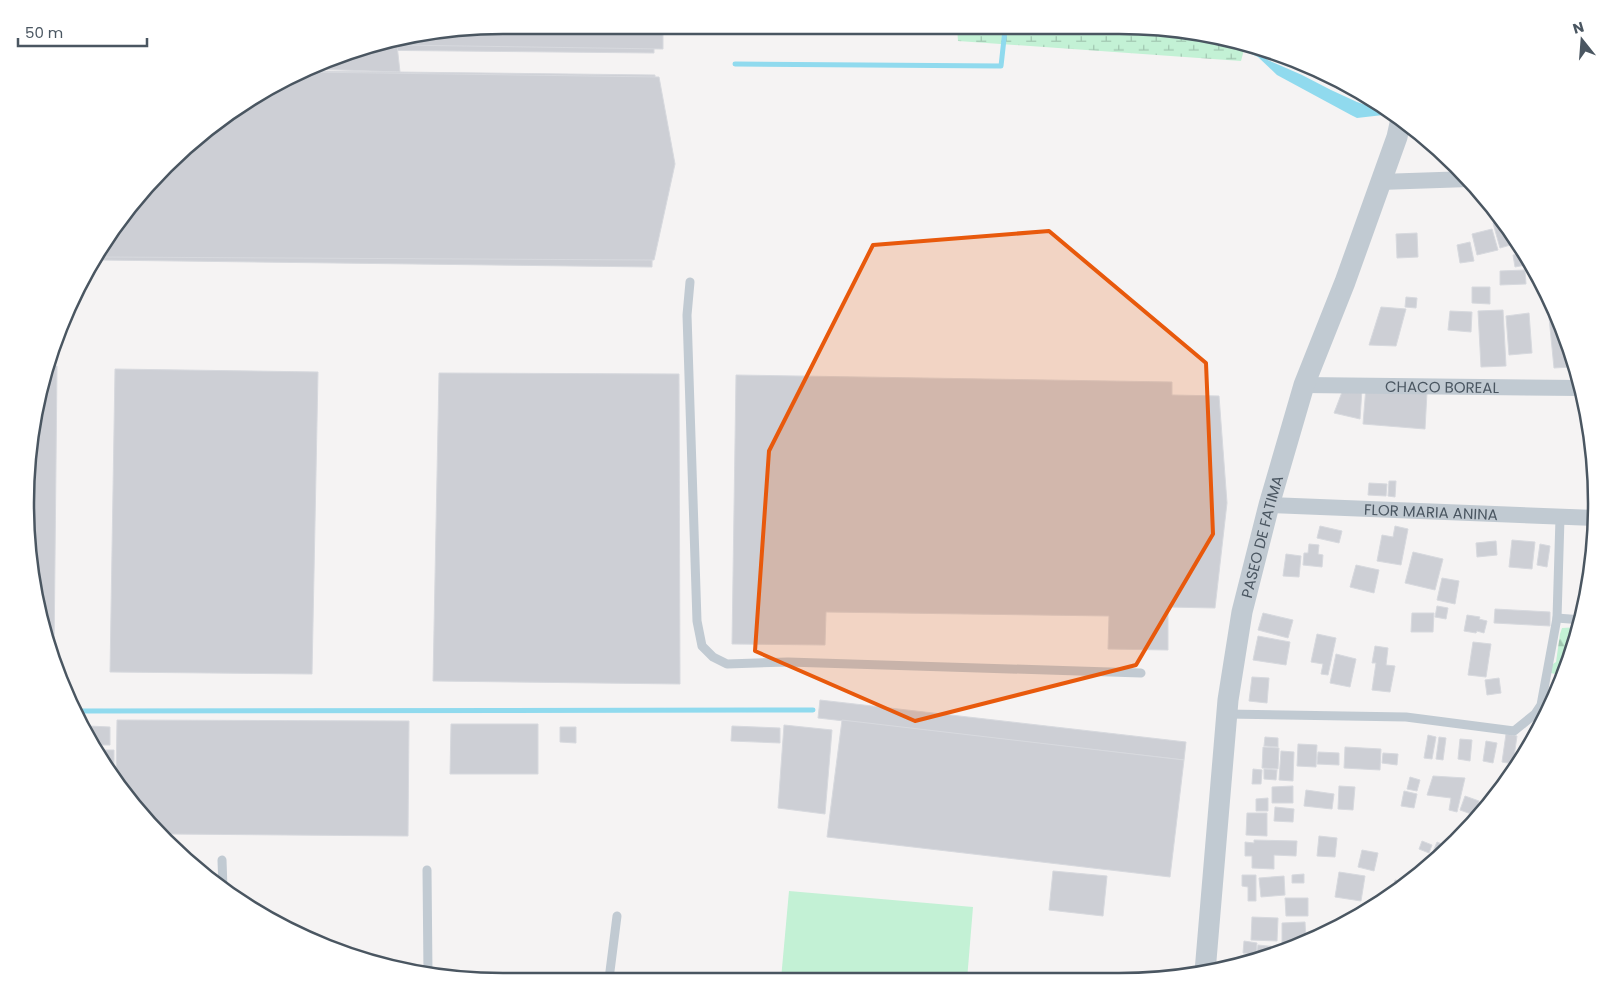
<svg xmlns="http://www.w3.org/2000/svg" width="1622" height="1007" viewBox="0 0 1622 1007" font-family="Poppins,sans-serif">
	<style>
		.forest { fill: url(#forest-firs) }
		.wetland { fill: url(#wetland-marsh) }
		.green { fill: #c3f1d5 }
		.water { fill: #90daee }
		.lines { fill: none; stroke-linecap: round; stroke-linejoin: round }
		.stream { stroke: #90daee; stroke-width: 5 }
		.building { fill: #cdcfd5; stroke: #d7d9de }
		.service { stroke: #c1cad2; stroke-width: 9 }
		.minor { stroke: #c1cad2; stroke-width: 16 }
		.tertiary { stroke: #c1cad2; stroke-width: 21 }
		.marked { fill: #e8590c; fill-opacity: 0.2; stroke: #e8590c; stroke-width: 4; stroke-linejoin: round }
		.labels { text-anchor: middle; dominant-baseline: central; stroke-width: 5; stroke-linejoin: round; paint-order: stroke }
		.street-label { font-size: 15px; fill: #4a5661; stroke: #fff }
		.rim { fill: none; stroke: #4a5661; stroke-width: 2.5 }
	</style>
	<defs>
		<pattern id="forest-firs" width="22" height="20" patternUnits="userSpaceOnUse" patternTransform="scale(1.25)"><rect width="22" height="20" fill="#c3f1d5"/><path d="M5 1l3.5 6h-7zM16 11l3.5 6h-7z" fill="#a0c6b0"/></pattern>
		<pattern id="wetland-marsh" width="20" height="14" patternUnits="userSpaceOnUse" patternTransform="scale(1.25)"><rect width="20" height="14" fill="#c3f1d5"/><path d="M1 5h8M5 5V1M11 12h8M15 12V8" fill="none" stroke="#a0c6b0"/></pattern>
	</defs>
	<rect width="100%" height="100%" fill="#f5f3f3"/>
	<!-- forest -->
	<g class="forest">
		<path d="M1581 627 1562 676 1551 673 1550 666 1556 662 1560 634 1562 628Z"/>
		<path d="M1553 686H1559L1548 715 1545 718C1539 707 1547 695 1553 686Z"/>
	</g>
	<!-- wetland -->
	<path class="wetland" d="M957 28 1181 29 1245 46 1241 61 958 41Z"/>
	<!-- green -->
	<path class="green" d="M789 891 973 907 967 980 781 979Z"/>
	<!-- water -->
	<path class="water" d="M1178 29 1258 50 1268 60 1302 75 1331 90 1357 102 1369 106 1377 105 1384 109 1383 115 1357 118 1351 115 1277 75 1258 57 1233 46 1185 33Z"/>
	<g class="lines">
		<!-- stream -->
		<g class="stream">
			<path d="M735 64 1001 66 1005 30"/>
			<path d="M79 711 813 710"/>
		</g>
	</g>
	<!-- building -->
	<g class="building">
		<path d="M504 25 654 26V53L354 50Z"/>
		<path d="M504 25 663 26V49L397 45 400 72 312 69 350 50Z"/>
		<path d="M309 71 655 75 652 267 98 260 124 212 237 106Z"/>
		<path d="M306 72 659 77 675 164 654 260 100 257 124 212 237 106Z"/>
		<path d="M1502 221 1511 234 1514 244 1500 248 1493 223Z"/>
		<path d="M1492 229 1498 250 1477 255 1472 234Z"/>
		<path d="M1417 233 1418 257 1397 258 1396 234Z"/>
		<path d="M1470 242 1474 261 1460 263 1457 245Z"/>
		<path d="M1525 253 1531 264 1515 267 1513 255Z"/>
		<path d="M1525 270 1526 284 1500 285V271Z"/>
		<path d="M1472 287H1490V304L1472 303Z"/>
		<path d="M1406 297 1417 298 1416 308 1405 307Z"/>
		<path d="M1547 297 1569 344 1571 367 1554 368Z"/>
		<path d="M1381 307 1406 309 1396 346 1369 345Z"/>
		<path d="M1503 310 1506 366 1481 367 1478 311Z"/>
		<path d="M1450 311 1472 312 1471 332 1448 330Z"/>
		<path d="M1529 313 1532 353 1509 355 1506 316Z"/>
		<path d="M47 366H57L54 656 41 628 26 472Z"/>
		<path d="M115 369 318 372 312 674 110 672Z"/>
		<path d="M439 373 679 374 680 684 433 681Z"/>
		<path d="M736 375 1172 382V395L1219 396 1227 503 1215 608 1168 607V650L1108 649 1109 616 826 612 825 645 732 644Z"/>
		<path d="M1344 387 1362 389 1360 419 1334 413Z"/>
		<path d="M1366 387 1427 392 1425 429 1363 424Z"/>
		<path d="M1389 481H1396L1395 497 1388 496Z"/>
		<path d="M1369 483 1387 484 1386 496 1368 495Z"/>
		<path d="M1320 526 1342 531 1339 543 1317 538Z"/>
		<path d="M1395 526 1408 529 1401 565 1377 561 1382 535 1393 537Z"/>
		<path d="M1512 540 1535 542 1532 569 1509 567Z"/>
		<path d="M1496 541 1497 555 1477 557 1476 543Z"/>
		<path d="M1309 544 1319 545 1318 554 1323 555 1322 567 1303 565 1304 553H1308Z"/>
		<path d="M1540 544 1550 546 1547 567 1537 565Z"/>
		<path d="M1413 552 1443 559 1435 590 1405 583Z"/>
		<path d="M1286 554 1301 556 1299 577 1283 576Z"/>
		<path d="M1356 565 1379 570 1374 593 1350 587Z"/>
		<path d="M1442 578 1459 581 1455 604 1437 600Z"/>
		<path d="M1437 606 1448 608 1446 619 1435 617Z"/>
		<path d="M1495 609 1550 612V626L1494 623Z"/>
		<path d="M1263 613 1293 620 1288 638 1258 630Z"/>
		<path d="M1412 613H1434L1433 632H1411Z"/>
		<path d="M1467 615 1480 617 1479 619 1487 621 1484 633 1477 631 1476 633 1464 631Z"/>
		<path d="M1317 634 1336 638 1328 675 1321 674 1323 664 1311 662Z"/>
		<path d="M1258 636 1290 642 1286 665 1253 660Z"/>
		<path d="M1473 642 1491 644 1486 677 1468 675Z"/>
		<path d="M1375 646 1388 648 1386 665 1395 666 1390 692 1372 690 1376 663H1372Z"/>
		<path d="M1336 654 1356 659 1350 687 1330 683Z"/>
		<path d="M1252 677 1269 678 1267 703 1249 701Z"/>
		<path d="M1499 678 1501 693 1487 695 1485 680Z"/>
		<path d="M820 700 1186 742 1184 760 818 718Z"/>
		<path d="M117 720 409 721 408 836 167 834 116 781Z"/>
		<path d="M842 720 1184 760 1170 877 827 837Z"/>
		<path d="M451 724H538V774H450Z"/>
		<path d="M784 725 832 730 825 814 778 808Z"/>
		<path d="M89 726 110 727V745H95L89 733Z"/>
		<path d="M732 726 780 728V743L731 741Z"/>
		<path d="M560 727H576V743L560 742Z"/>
		<path d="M1506 734 1517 736 1513 764 1502 762Z"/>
		<path d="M1428 735 1436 737 1432 759 1424 758Z"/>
		<path d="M1265 737 1278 738V747L1264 746Z"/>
		<path d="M1439 737 1446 738 1443 760 1436 759Z"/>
		<path d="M1460 739 1472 740 1470 761 1458 759Z"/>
		<path d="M1486 741 1497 743 1493 763 1483 761Z"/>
		<path d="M1298 744 1317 745 1316 767 1297 766Z"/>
		<path d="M1263 747 1279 748 1278 769 1262 768Z"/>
		<path d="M1345 747 1381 749 1380 770 1344 768Z"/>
		<path d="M97 750H114V769H105Z"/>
		<path d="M1281 751 1294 752 1293 781 1279 780Z"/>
		<path d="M1318 752 1339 753V765L1317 764Z"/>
		<path d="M1383 753 1398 754 1397 765 1382 763Z"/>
		<path d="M1253 769 1262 770 1261 784H1252Z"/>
		<path d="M1264 769 1277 770 1276 780 1264 779Z"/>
		<path d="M1433 776 1465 778 1457 812 1449 810 1451 798 1427 795Z"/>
		<path d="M1410 777 1420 780 1417 791 1407 789Z"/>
		<path d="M1293 786V803H1272V787Z"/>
		<path d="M1339 786 1355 787 1353 810 1338 809Z"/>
		<path d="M1306 790 1334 794 1332 809 1304 806Z"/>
		<path d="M1404 791 1417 794 1414 808 1401 806Z"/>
		<path d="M1465 796 1479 801 1474 815 1460 810Z"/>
		<path d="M1268 798V811H1256V799Z"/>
		<path d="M1275 807 1294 809 1293 822 1274 821Z"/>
		<path d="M1247 813H1267V836L1246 835Z"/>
		<path d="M1319 836 1337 838 1335 857 1317 856Z"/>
		<path d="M1254 840 1297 841 1296 856 1274 855V869L1252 868V856H1245V842L1254 843Z"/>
		<path d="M1422 841 1432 845 1429 853 1419 849Z"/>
		<path d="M1437 842 1447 846 1437 856 1432 854Z"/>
		<path d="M1362 850 1378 853 1374 871 1358 867Z"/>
		<path d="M1053 871 1107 876 1103 916 1049 910Z"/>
		<path d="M1339 872 1365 876 1361 901 1335 897Z"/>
		<path d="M1304 874V883H1292V875Z"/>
		<path d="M1242 875H1256V901H1248V887L1242 886Z"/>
		<path d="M1284 876 1285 895 1261 897 1259 878Z"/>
		<path d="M1395 880 1407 883V885L1391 895Z"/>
		<path d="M1285 898H1308V916H1286Z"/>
		<path d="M1252 917 1278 918 1277 941 1251 940Z"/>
		<path d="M1305 922 1306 942 1282 944V923Z"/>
		<path d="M1244 941 1257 943 1256 954 1243 953Z"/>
		<path d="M1258 945 1288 948 1256 961Z"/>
	</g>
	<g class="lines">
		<!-- service -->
		<g class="service">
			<path d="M690 282 687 315 697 621 702 646 713 657 727 664 788 662 1141 673"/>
			<path d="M1557 618 1582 620"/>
			<path d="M1227 714 1406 717 1514 731 1535 714 1541 705 1557 618 1560 518"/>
			<path d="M222 860 223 889"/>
			<path d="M427 870 428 974"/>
			<path d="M609 979 617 916"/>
		</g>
		<!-- minor -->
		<g class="minor">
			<path d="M1380 182 1469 179"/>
			<path id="s1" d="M1304 385 1580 388"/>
			<path id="s2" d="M1269 505 1595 518"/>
		</g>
		<!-- tertiary -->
		<path class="tertiary" id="s3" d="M1205 972 1228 700 1242 612 1269 505 1304 385 1345 282 1397 137 1401 119"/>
	</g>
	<!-- marked area -->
	<path class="marked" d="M1049 231 1206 363 1213 534 1136 665 915 721 755 651 769 451 873 245Z"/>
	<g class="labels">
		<!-- street labels -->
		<g class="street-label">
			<text stroke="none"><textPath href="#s1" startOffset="138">CHACO BOREAL</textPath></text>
			<text stroke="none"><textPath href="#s2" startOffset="162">FLOR MARIA ANINA</textPath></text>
			<text stroke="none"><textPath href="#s3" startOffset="440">PASEO DE FATIMA</textPath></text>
		</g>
	</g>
	<!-- crop -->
	<path d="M0 0H1622V1007H0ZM503 34H1119A469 469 0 0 1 1588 503V504A469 469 0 0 1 1119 973H503A469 469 0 0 1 34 504V503A469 469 0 0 1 503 34Z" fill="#fff" fill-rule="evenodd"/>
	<path class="rim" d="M503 34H1119A469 469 0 0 1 1588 503V504A469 469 0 0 1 1119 973H503A469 469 0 0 1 34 504V503A469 469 0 0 1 503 34Z"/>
	<!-- north arrow -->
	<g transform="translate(1582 40) rotate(343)" stroke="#ffffff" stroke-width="4" paint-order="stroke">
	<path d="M0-4L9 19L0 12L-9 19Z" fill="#4a5661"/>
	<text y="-8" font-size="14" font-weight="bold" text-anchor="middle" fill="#4a5661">N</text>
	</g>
	<!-- scale -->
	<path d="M18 38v8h129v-8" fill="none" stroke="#4a5661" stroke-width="2.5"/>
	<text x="25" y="38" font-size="15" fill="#4a5661" stroke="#ffffff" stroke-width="4" paint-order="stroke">50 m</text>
</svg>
